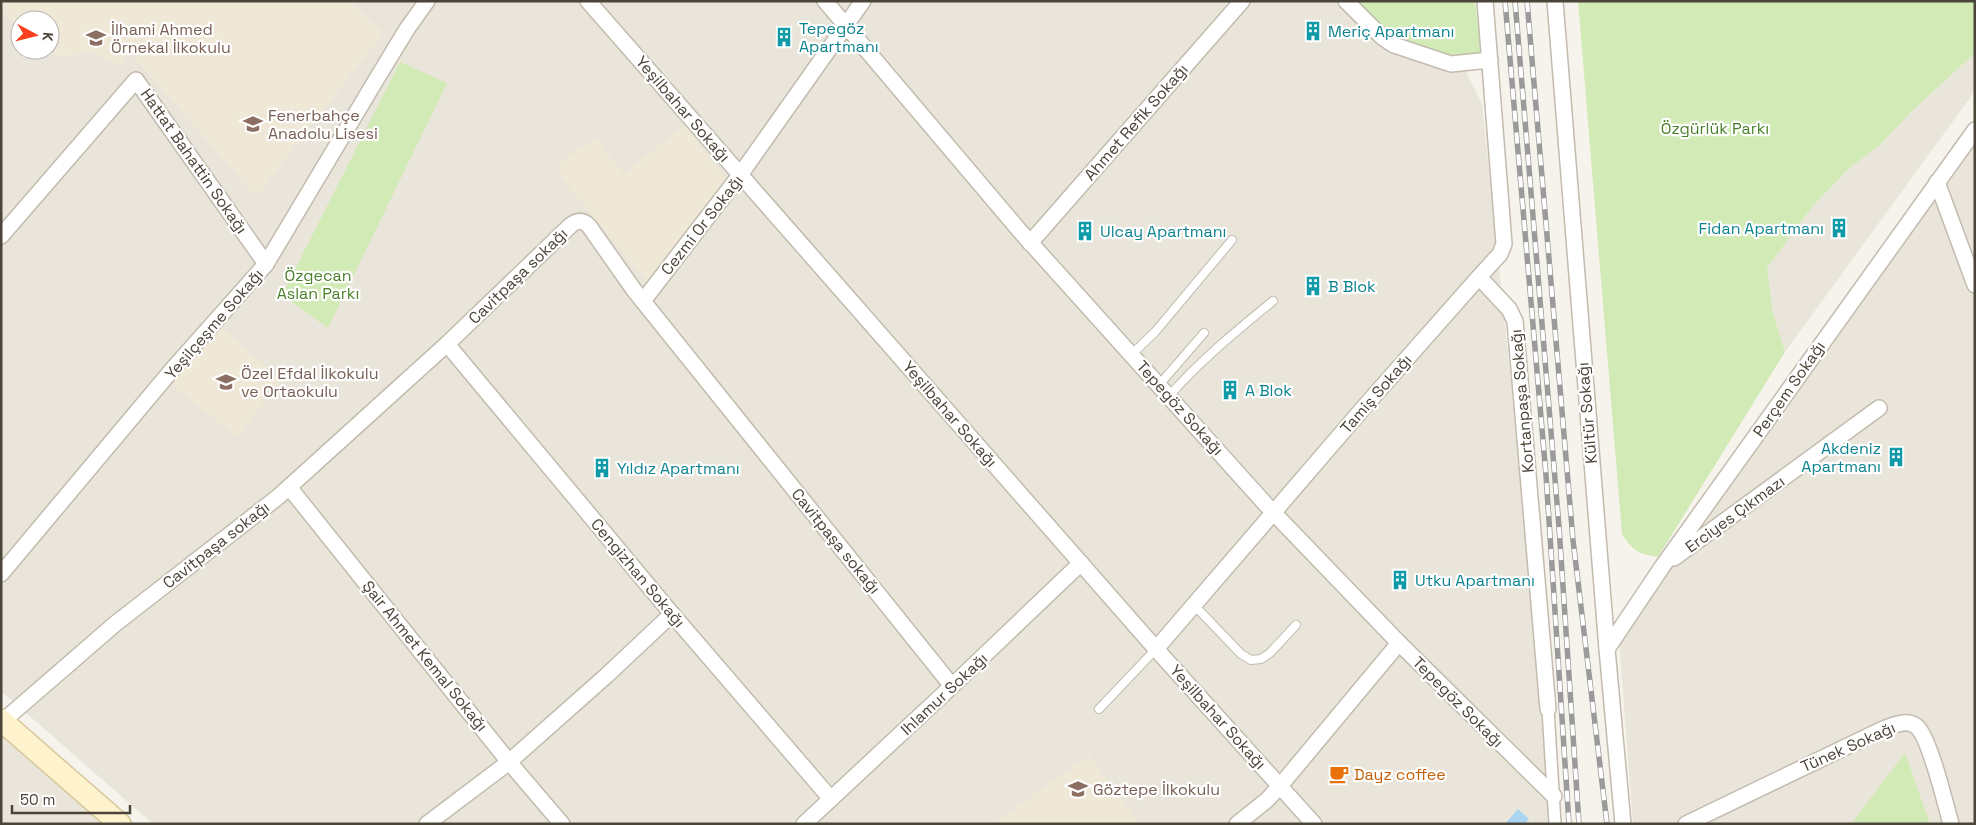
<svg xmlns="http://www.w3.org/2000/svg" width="1976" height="825" viewBox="0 0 1976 825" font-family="'Space Grotesk',sans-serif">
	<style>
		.residential { fill: #eae5da }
		.education { fill: #efe8d6 }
		.green { fill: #d2eab5 }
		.water { fill: #a9d4f2 }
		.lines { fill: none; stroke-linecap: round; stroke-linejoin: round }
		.service-casing { stroke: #c2bbae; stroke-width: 10 }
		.pedestrian-casing { stroke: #c2bbae; stroke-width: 14 }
		.minor-casing { stroke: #c2bbae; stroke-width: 18 }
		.secondary-casing { stroke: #d6c79b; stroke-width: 24 }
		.service { stroke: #fff; stroke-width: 8 }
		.pedestrian { stroke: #fff; stroke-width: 11 }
		.minor { stroke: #fff; stroke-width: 15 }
		.secondary { stroke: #fff3cd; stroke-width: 21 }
		.rail-casing { stroke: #9a9a9a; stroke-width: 5.5 }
		.rail { stroke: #fff; stroke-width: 4; stroke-dasharray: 11; stroke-linecap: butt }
		.labels { text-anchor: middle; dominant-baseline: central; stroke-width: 4.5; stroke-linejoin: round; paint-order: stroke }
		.culture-label { font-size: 16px; fill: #0d838f; stroke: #fff; text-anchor: start }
		.education-label { font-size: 16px; fill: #785e54; stroke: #fff; text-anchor: start }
		.street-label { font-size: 16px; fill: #4b4439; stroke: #fff }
		.park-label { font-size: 16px; fill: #4a7f2a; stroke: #fff }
		.food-label { font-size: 16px; fill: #c56008; stroke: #fff; text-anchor: start }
	</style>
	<rect width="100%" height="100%" fill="#f6f3ec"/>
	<!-- residential -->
	<g class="residential">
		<path d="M349 1H1358L1390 37 1462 63 1482 104 1515 419 1547 749 1548 824H153L1 691V9L20 27V50H45L50 55 70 56 88 50 115 65 130 52 256 196 383 33Z"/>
		<path d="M1975 53V91L1785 352 1773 313 1767 268 1813 206 1849 168 1878 147 1911 112Z"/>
		<path d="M1975 143V824H1633L1619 641 1787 392Z"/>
		<path d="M1 733 27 757 105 824H1Z"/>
	</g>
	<!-- education -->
	<g class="education">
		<path d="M1 1H349L383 33 256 196 130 52 118 67 88 50 70 56 50 55 45 50H50V20H20V27L1 9Z"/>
		<path d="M684 125 726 180 647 281 558 174 562 161 595 138 624 174Z"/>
		<path d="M218 325 281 380 237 437 172 385Z"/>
		<path d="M1089 755 1139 824H993Z"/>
	</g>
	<!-- green -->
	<g class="green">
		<path d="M1358 1H1475L1481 51 1462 63 1390 37Z"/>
		<path d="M1578 1H1975V53L1911 112 1878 147 1849 168 1813 206 1767 268 1773 313 1785 352 1658 557C1639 554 1633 551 1622 534Z"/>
		<path d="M400 62 447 83 328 328 282 295Z"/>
		<path d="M1905 753 1930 824H1851Z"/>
	</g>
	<!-- water -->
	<path class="water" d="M1518 809 1529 819 1525 824H1505Z"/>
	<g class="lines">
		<defs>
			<g id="service">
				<path d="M1132 354 1155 332 1232 240"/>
				<path d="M1159 385 1204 333"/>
				<path d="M1169 396C1201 360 1236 331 1273 301"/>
				<path d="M1194 605 1241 654 1251 660 1261 659 1270 653 1296 625"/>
				<path d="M1099 709 1156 649"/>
			</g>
			<path id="pedestrian" d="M1548 709 1555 824"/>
			<g id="minor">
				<path d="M588 1 1156 649 1314 824"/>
				<path d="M825 1 1019 230 1269 508 1399 643 1554 796"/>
				<path d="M1346 1 1382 37 1394 45 1451 64 1490 60"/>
				<path d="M1485 1 1504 244 1500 254 1479 277 1509 309 1515 321 1548 709"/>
				<path d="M1555 1 1607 649 1623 824"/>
				<path d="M1937 182 1975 285"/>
				<path d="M1 236 136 80 266 264"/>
				<path d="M1030 243 1242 1"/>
				<path d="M643 301 740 175 863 1"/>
				<path d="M447 344 672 614 831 799"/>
				<path d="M289 487 509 762 562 824"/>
				<path d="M1674 558 1879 408"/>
				<path d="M1 574 171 371 266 264 376 80 407 29 427 1"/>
				<path d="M1156 649 1365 406 1479 277"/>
				<path d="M1607 649 1662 567 1975 130"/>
				<path d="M3 721 115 624 278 497 447 344 571 225C578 220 583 220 589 226L634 290 952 686"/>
				<path d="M427 824 509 762 606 676 672 614"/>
				<path d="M804 824 952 686 1081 563"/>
				<path d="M1237 824 1267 800 1280 786 1399 643"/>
				<path d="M1686 824 1883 729C1893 725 1907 719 1916 726 1929 735 1946 806 1951 824"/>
			</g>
			<path id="secondary" d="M1 720 120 824"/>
		</defs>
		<!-- service casing -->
		<use href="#service" class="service-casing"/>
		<!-- pedestrian casing -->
		<use href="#pedestrian" class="pedestrian-casing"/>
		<!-- minor casing -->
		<use href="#minor" class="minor-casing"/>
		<!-- secondary casing -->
		<use href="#secondary" class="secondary-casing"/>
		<!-- service -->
		<use href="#service" class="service"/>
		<!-- pedestrian -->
		<use href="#pedestrian" class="pedestrian"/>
		<!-- minor -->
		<use href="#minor" class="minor"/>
		<!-- secondary -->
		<use href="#secondary" class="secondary"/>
		<defs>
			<g id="rail">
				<path d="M1505 1 1546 475 1569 824"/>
				<path d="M1515 1 1559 527 1579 824"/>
				<path d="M1527 1 1573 540 1607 824"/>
			</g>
		</defs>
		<!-- rail casing -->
		<use href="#rail" class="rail-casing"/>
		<!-- rail -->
		<use href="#rail" class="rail"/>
	</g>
	<!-- icons -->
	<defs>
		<symbol id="building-bare" viewBox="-9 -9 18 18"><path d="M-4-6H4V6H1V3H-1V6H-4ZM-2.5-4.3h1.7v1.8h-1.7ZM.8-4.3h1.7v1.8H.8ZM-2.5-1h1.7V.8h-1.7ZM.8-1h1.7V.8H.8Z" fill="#0f9aa8" stroke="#fff" stroke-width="2.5" paint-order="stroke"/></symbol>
		<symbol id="school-bare" viewBox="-9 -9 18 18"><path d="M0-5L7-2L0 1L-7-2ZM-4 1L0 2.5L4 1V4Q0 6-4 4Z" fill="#8d6e63" stroke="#fff" stroke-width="2.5" paint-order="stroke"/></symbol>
		<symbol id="cafe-bare" viewBox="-9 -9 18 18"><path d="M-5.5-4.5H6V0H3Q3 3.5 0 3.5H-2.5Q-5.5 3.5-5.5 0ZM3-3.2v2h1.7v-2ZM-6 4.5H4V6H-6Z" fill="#e8710a" stroke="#fff" stroke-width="2.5" paint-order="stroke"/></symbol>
	</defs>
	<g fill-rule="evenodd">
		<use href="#building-bare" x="1299" y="17" width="28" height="28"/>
		<use href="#building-bare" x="770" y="23" width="28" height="28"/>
		<use href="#school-bare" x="82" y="24" width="28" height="28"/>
		<use href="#school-bare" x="239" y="110" width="28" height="28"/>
		<use href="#building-bare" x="1825" y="214" width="28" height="28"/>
		<use href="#building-bare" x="1071" y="217" width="28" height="28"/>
		<use href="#building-bare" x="1299" y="272" width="28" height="28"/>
		<use href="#school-bare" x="212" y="368" width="28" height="28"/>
		<use href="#building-bare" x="1216" y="376" width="28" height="28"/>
		<use href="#building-bare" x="1882" y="443" width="28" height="28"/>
		<use href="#building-bare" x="588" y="454" width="28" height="28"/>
		<use href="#building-bare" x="1386" y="566" width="28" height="28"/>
		<use href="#cafe-bare" x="1325" y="760" width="28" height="28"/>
		<use href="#school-bare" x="1064" y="775" width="28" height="28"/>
	</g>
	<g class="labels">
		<!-- culture labels -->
		<g class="culture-label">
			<text x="799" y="28">Tepegöz<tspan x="799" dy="18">Apartmanı</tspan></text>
			<text x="1328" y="31">Meriç Apartmanı</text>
			<text x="1824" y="228" text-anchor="end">Fidan Apartmanı</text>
			<text x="1100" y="231">Ulcay Apartmanı</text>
			<text x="1328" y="286">B Blok</text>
			<text x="1245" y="390">A Blok</text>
			<text x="1881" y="448" text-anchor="end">Akdeniz<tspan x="1881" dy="18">Apartmanı</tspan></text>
			<text x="617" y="468">Yıldız Apartmanı</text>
			<text x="1415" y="580">Utku Apartmanı</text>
		</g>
		<!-- education labels -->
		<g class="education-label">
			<text x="111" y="29">İlhami Ahmed<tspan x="111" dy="18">Örnekal İlkokulu</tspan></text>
			<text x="268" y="115">Fenerbahçe<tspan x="268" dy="18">Anadolu Lisesi</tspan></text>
			<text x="241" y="373">Özel Efdal İlkokulu<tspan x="241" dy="18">ve Ortaokulu</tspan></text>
			<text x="1093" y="789">Göztepe İlkokulu</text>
		</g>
		<!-- street labels -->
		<g class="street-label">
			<text transform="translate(683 109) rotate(49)">Yeşilbahar Sokağı</text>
			<text transform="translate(1136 122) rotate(-49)">Ahmet Refik Sokağı</text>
			<text transform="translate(194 161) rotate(55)">Hattat Bahattin Sokağı</text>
			<text transform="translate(702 225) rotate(-52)">Cezmi Or Sokağı</text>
			<text transform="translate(518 276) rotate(-44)">Cavitpaşa sokağı</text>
			<text transform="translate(214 324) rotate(-49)">Yeşilçeşme Sokağı</text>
			<text transform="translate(1789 389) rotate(-55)">Perçem Sokağı</text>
			<text transform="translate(1376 394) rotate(-49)">Tamiş Sokağı</text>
			<text transform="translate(1522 401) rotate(-95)">Kortanpaşa Sokağı</text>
			<text transform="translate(1180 408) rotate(48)">Tepegöz Sokağı</text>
			<text transform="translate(1587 413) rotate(-95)">Kültür Sokağı</text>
			<text transform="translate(950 414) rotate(49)">Yeşilbahar Sokağı</text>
			<text transform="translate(1735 514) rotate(-36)">Erciyes Çıkmazı</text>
			<text transform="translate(836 541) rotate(51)">Cavitpaşa sokağı</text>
			<text transform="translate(216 545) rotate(-38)">Cavitpaşa sokağı</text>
			<text transform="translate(638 573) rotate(50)">Cengizhan Sokağı</text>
			<text transform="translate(425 656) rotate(51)">Şair Ahmet Kemal Sokağı</text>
			<text transform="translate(944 694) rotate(-43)">Ihlamur Sokağı</text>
			<text transform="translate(1458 702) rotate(45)">Tepegöz Sokağı</text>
			<text transform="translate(1218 717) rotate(48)">Yeşilbahar Sokağı</text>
			<text transform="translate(1848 747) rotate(-24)">Tünek Sokağı</text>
		</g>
		<!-- park labels -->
		<g class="park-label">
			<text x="1715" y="128">Özgürlük Parkı</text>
			<text x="318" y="275">Özgecan<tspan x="318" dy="18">Aslan Parkı</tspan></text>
		</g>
		<!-- food labels -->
		<g class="food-label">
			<text x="1354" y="774">Dayz coffee</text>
		</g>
	</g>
	<!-- border -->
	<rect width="1976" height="825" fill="none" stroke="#4b4439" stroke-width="5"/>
	<!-- north arrow -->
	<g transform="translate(35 35) rotate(97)"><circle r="24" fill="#ffffff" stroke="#b7b4b0"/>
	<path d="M0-4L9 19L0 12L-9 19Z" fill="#fc3f1d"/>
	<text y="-8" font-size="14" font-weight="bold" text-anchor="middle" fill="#4b4439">K</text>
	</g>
	<!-- scale -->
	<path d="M12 805v8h118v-8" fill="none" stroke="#4b4439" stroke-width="2.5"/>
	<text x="20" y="805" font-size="15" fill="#4b4439" stroke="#ffffff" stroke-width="4" paint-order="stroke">50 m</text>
</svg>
